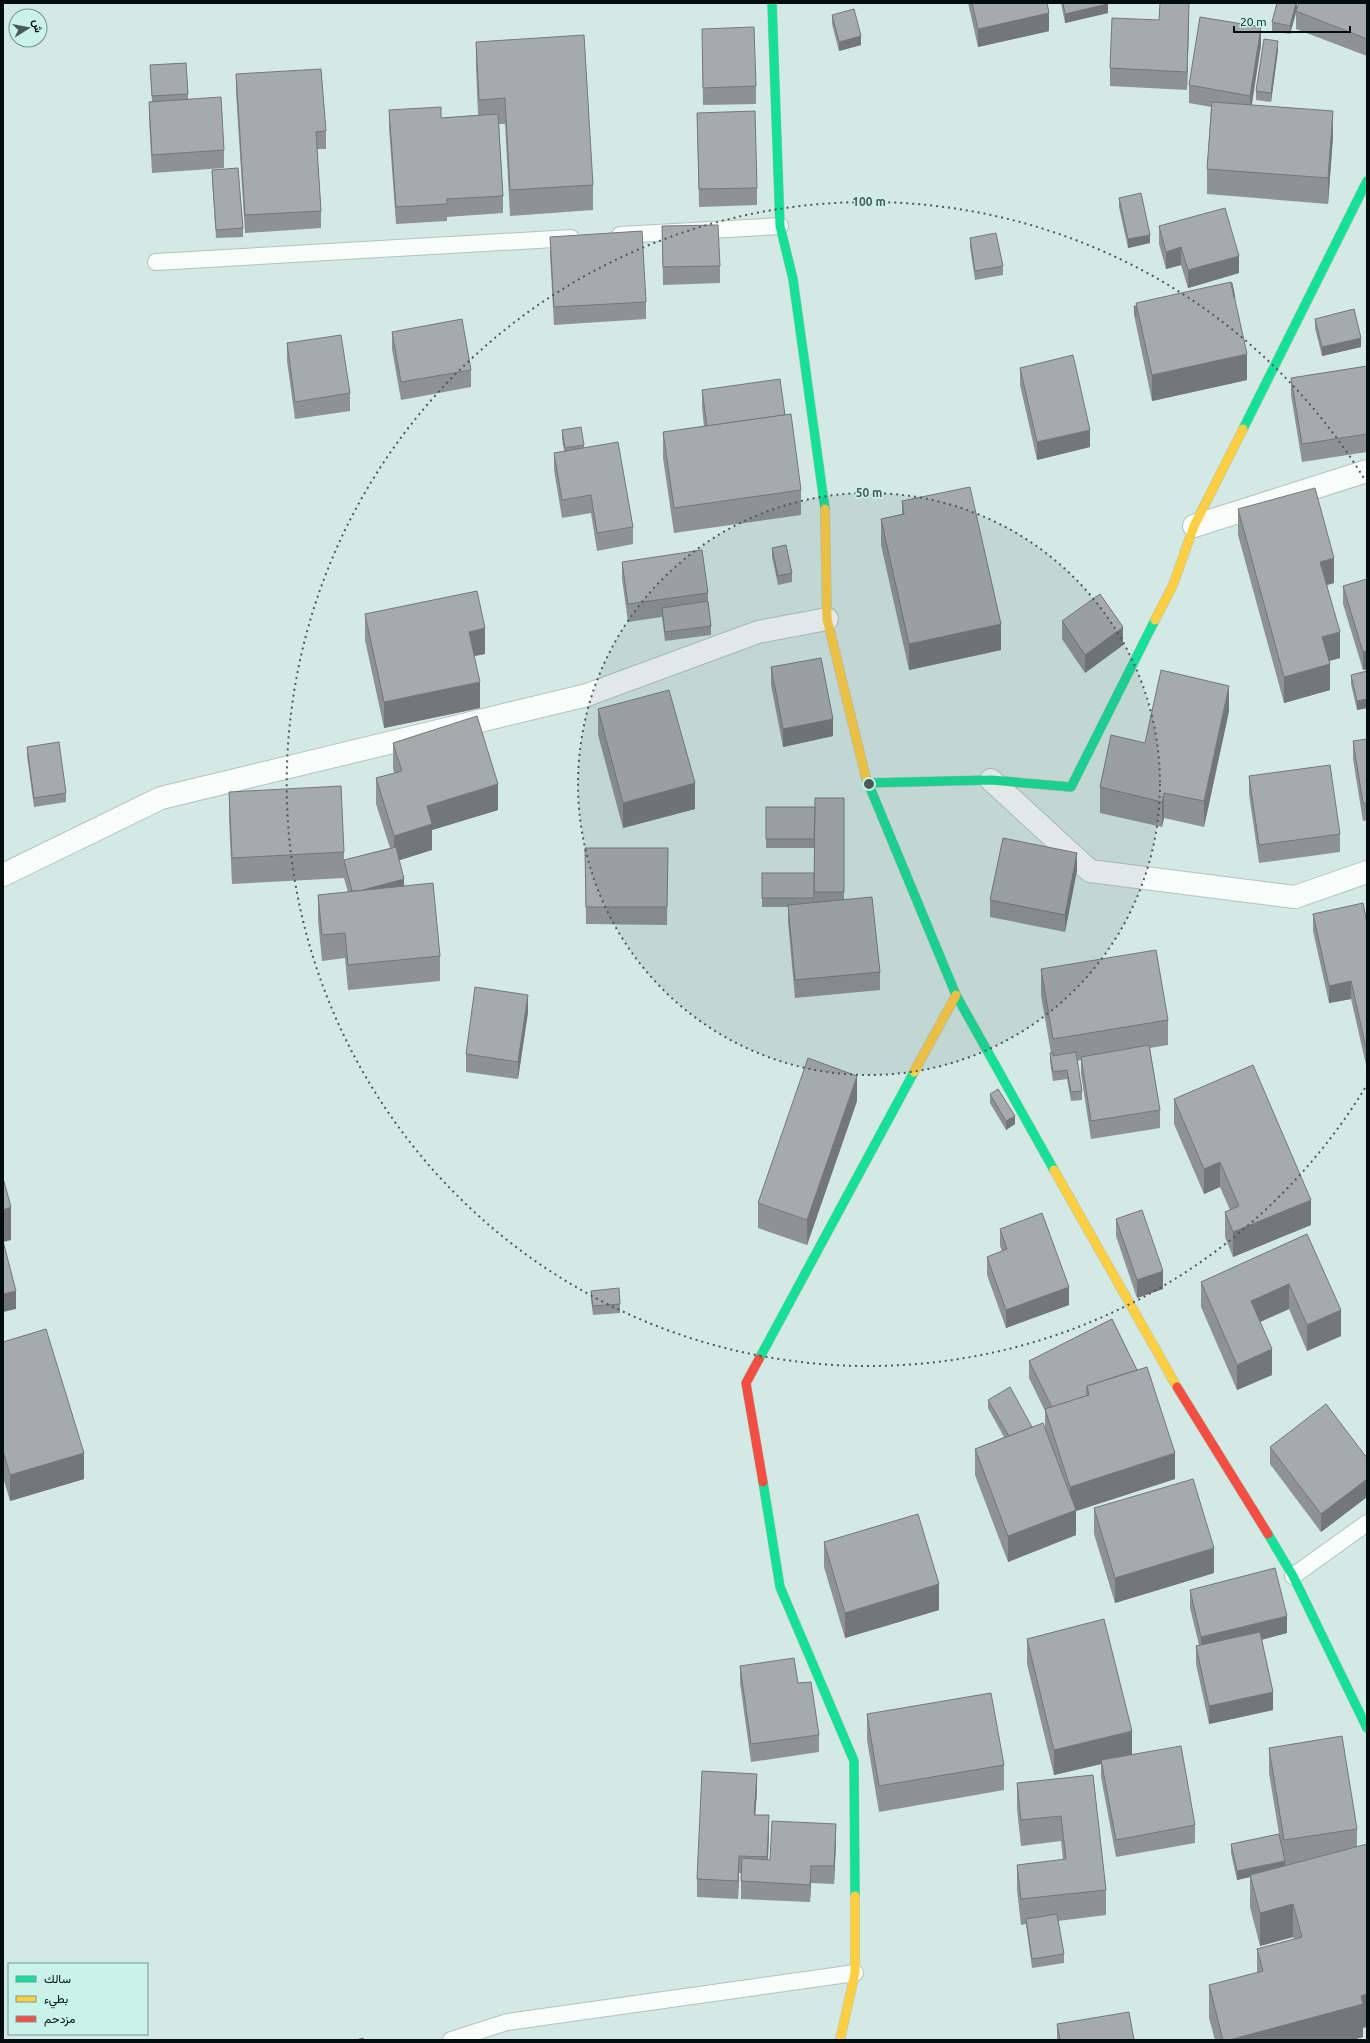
<svg xmlns="http://www.w3.org/2000/svg" width="1370" height="2043" viewBox="0 0 1370 2043" font-family="Ubuntu,Vazirmatn,sans-serif">
	<style>
		.lines { fill: none; stroke-linecap: round; stroke-linejoin: round }
		.lane-casing { stroke: #b2c3c0; stroke-width: 18 }
		.street-casing { stroke: #b2c3c0; stroke-width: 24 }
		.fast-casing { stroke: #b2c3c0; stroke-width: 10 }
		.slow-casing { stroke: #b2c3c0; stroke-width: 10 }
		.jam-casing { stroke: #b2c3c0; stroke-width: 10 }
		.lane { stroke: #f8fcfb; stroke-width: 16 }
		.street { stroke: #f8fcfb; stroke-width: 22 }
		.fast { stroke: #16e098; stroke-width: 9 }
		.slow { stroke: #ffcf43; stroke-width: 9 }
		.jam { stroke: #f24e42; stroke-width: 9 }
		.wall { fill: #8e9292 }
		.shaded-wall { fill: #747777 }
		.building { fill: #a5aaaa; stroke: #747777 }
		.ring { fill: none; stroke: #4b5b58; stroke-width: 2; stroke-dasharray: 2 4 }
		.centre { fill: #4b5b58; stroke: #c9f2e9; stroke-width: 2 }
		.ring-label { font-size: 12px; text-anchor: middle; font-weight: bold; fill: #4b5b58; stroke: #c9f2e9; stroke-width: 3; stroke-linejoin: round; paint-order: stroke }
	</style>
	<rect width="100%" height="100%" fill="#d2e9e4"/>
	<g class="lines">
		<defs>
			<g id="lane">
				<path d="M620 235 780 226"/>
				<path d="M156 262 571 238"/>
				<path d="M1293 1576 1367 1523"/>
				<path d="M451 2040 507 2022 855 1973"/>
			</g>
			<g id="street">
				<path d="M1194 526 1367 471"/>
				<path d="M991 780 1090 871 1295 897 1367 872"/>
				<path d="M3 875 161 798 587 695 758 632 827 619"/>
			</g>
			<g id="fast">
				<path d="M772 3 780 226 793 279 825 509"/>
				<path d="M1243 429 1367 181"/>
				<path d="M866 778 956 995 1054 1170"/>
				<path d="M867 783 991 780 1071 787 1155 620"/>
				<path d="M759 1359 914 1072"/>
				<path d="M763 1482 780 1587 854 1761 855 1896"/>
				<path d="M1268 1534 1293 1576 1367 1728"/>
			</g>
			<g id="slow">
				<path d="M825 509 827 619 866 778"/>
				<path d="M1155 620 1173 585 1194 526 1243 429"/>
				<path d="M914 1072 956 995"/>
				<path d="M1054 1170 1177 1387"/>
				<path d="M840 2040 855 1973V1896"/>
			</g>
			<g id="jam">
				<path d="M759 1359 746 1383 763 1482"/>
				<path d="M1177 1387 1268 1534"/>
			</g>
		</defs>
		<!-- lane casing -->
		<use href="#lane" class="lane-casing"/>
		<!-- street casing -->
		<use href="#street" class="street-casing"/>
		<!-- fast casing -->
		<use href="#fast" class="fast-casing"/>
		<!-- slow casing -->
		<use href="#slow" class="slow-casing"/>
		<!-- jam casing -->
		<use href="#jam" class="jam-casing"/>
		<!-- lane -->
		<use href="#lane" class="lane"/>
		<!-- street -->
		<use href="#street" class="street"/>
		<!-- fast -->
		<use href="#fast" class="fast"/>
		<!-- slow -->
		<use href="#slow" class="slow"/>
		<!-- jam -->
		<use href="#jam" class="jam"/>
	</g>
	<!-- wall -->
	<g class="wall">
		<path d="M968 3H1047L1049 31 978 47Z"/>
		<path d="M1061 3H1108V13L1065 23Z"/>
		<path d="M1297 3V9L1290 34 1272 31V22Z"/>
		<path d="M1367 3V56L1296 29V11Z"/>
		<path d="M832 15 861 45 839 51 832 24Z"/>
		<path d="M1159 20H1189L1187 90 1110 86V68Z"/>
		<path d="M476 42 593 185V210L510 216 505 124H499L503 196V213L447 217V221L396 224 389 128V110L441 118 478 115 476 67Z"/>
		<path d="M1261 45 1252 105 1333 136 1328 204 1207 194V169L1211 107 1189 103V85Z"/>
		<path d="M702 46 756 86V104L703 105Z"/>
		<path d="M1278 50 1271 102 1256 100V91Z"/>
		<path d="M150 65 188 94V99L224 150V168L152 173 149 119V102L152 101Z"/>
		<path d="M236 74 326 131V149H317L321 211V228L245 233 236 92Z"/>
		<path d="M697 113 757 188V205L699 207Z"/>
		<path d="M212 170 243 228V237L216 238 212 179Z"/>
		<path d="M1119 198 1150 243 1128 248 1119 207Z"/>
		<path d="M662 226 720 266V283L663 285Z"/>
		<path d="M1159 226 1239 273 1188 288 1181 265 1166 269 1159 244Z"/>
		<path d="M550 237 646 302V319L554 325 550 255Z"/>
		<path d="M970 238 1003 266V275L975 280 970 247Z"/>
		<path d="M1136 303 1247 380 1152 401 1134 315V306H1136Z"/>
		<path d="M1315 319 1361 347 1322 356 1315 328Z"/>
		<path d="M392 332 471 370V387L401 400 392 349Z"/>
		<path d="M287 343 350 393V411L295 419 287 361Z"/>
		<path d="M1367 366V452L1302 462 1291 395V378Z"/>
		<path d="M1020 368 1090 447 1037 460 1020 385Z"/>
		<path d="M702 390 785 415 801 490V515L674 533 663 458V432L704 427 702 407Z"/>
		<path d="M562 430 584 445V448L633 527V544L597 551 591 513 562 518 554 470V453L564 451 562 439Z"/>
		<path d="M902 501 1001 650 909 670 881 545V519L902 514Z"/>
		<path d="M1238 509 1334 583 1327 585 1340 658 1328 661 1330 690 1284 703 1238 535Z"/>
		<path d="M772 548 792 573V582L778 585 772 557Z"/>
		<path d="M622 562 708 593V601L711 626V635L665 641 662 617 628 622 622 579Z"/>
		<path d="M1367 579V669L1363 670 1343 604V586Z"/>
		<path d="M365 614 485 654 474 656 480 708 384 728 365 640Z"/>
		<path d="M1062 621 1123 645 1085 673 1062 639Z"/>
		<path d="M771 667 833 736 783 747 771 685Z"/>
		<path d="M1367 671V708L1357 710 1351 684V675Z"/>
		<path d="M598 709 695 809 623 828 598 735Z"/>
		<path d="M1229 711 1204 827 1164 818 1162 827 1100 813V787L1145 743Z"/>
		<path d="M1367 739V820L1363 821 1353 759V741Z"/>
		<path d="M393 743 498 810 432 830V850L399 860 404 886 440 956V981L348 990 345 958 322 961 318 920V895L348 892 344 878 232 884 229 818V792L344 852V860L390 848 376 804V778L394 773 393 768Z"/>
		<path d="M27 747 66 793V802L34 807 27 756Z"/>
		<path d="M1249 776 1340 834V852L1259 863 1249 794Z"/>
		<path d="M844 798V899L880 972V990L795 998 788 922V907H762V873H814V848H766V807H815Z"/>
		<path d="M585 848H668L667 925 586 924Z"/>
		<path d="M1077 870 1065 932 990 917V900Z"/>
		<path d="M1313 914 1367 923V1069L1351 999 1329 1003 1313 931Z"/>
		<path d="M1041 969 1168 1020V1045L1150 1048 1160 1110V1128L1091 1139 1081 1074V1060L1077 1061 1082 1091V1100L1071 1101 1067 1079 1053 1081 1050 1062V1053H1051L1041 995Z"/>
		<path d="M528 1012 518 1079 466 1072V1054Z"/>
		<path d="M990 1094 1015 1124 1006 1130 990 1103Z"/>
		<path d="M1174 1099 1311 1225 1233 1257 1225 1237V1212L1230 1210 1220 1187 1204 1194 1174 1124Z"/>
		<path d="M857 1101 807 1245 758 1228V1203Z"/>
		<path d="M1116 1219 1163 1289 1137 1298 1116 1236Z"/>
		<path d="M1000 1229 1069 1305 1006 1328 987 1275V1257L1002 1251 1000 1246Z"/>
		<path d="M1307 1234 1341 1336 1307 1351 1289 1309 1260 1322 1272 1375 1237 1390 1201 1307V1282Z"/>
		<path d="M591 1291 620 1304V1313L593 1315 591 1300Z"/>
		<path d="M1112 1319 1175 1479 1076 1511V1535L1008 1562 975 1475V1449L1004 1437 988 1408V1400L1032 1427 1045 1430V1411L1029 1378V1361Z"/>
		<path d="M3 1342 84 1479 10 1501 3 1477Z"/>
		<path d="M1270 1447 1367 1458V1497L1321 1532 1270 1464Z"/>
		<path d="M1094 1508 1214 1573 1115 1603 1094 1534Z"/>
		<path d="M824 1542 939 1610 845 1638 824 1567Z"/>
		<path d="M1190 1590 1287 1633 1262 1640 1273 1710 1209 1724 1196 1664V1646L1199 1645 1190 1608Z"/>
		<path d="M1027 1639 1195 1825V1843L1116 1857 1101 1777V1764L1054 1775 1027 1664Z"/>
		<path d="M740 1666 798 1683 819 1735V1752L751 1762 740 1683Z"/>
		<path d="M867 1714 1004 1765V1790L879 1812 867 1740Z"/>
		<path d="M1269 1748 1357 1829V1847L1363 2037 1352 2040H1215L1209 2018V1985L1257 1973V1949L1294 1939 1293 1937 1260 1946 1250 1907V1877L1237 1880 1231 1853V1844L1279 1834 1269 1773Z"/>
		<path d="M1093 1775 1106 1890V1915L1058 1921 1064 1954V1963L1032 1968 1026 1924 1021 1925 1017 1890V1865L1063 1860 1061 1841 1021 1846 1017 1809V1783Z"/>
		<path d="M757 1791 755 1815 769 1833 768 1860H770L836 1842 834 1884 811 1883 810 1902 741 1899V1873H739L738 1899 697 1897V1879Z"/>
		<path d="M1057 2024 1134 2040H1057Z"/>
	</g>
	<!-- shaded-wall -->
	<g class="shaded-wall">
		<path d="M1189 3V20L1187 90V72Z"/>
		<path d="M1296 3H1297V9L1290 34V26Z"/>
		<path d="M1108 4V13L1065 23V14Z"/>
		<path d="M1049 13V31L978 47V29Z"/>
		<path d="M1261 27V45L1250 113V96Z"/>
		<path d="M861 36V45L839 51V42Z"/>
		<path d="M1278 41V50L1271 102V93Z"/>
		<path d="M1333 111V136L1328 204V178Z"/>
		<path d="M1150 235V243L1128 248V239Z"/>
		<path d="M1181 247V265L1166 269V252Z"/>
		<path d="M1239 256V273L1188 288V270Z"/>
		<path d="M1361 338V347L1322 356V347Z"/>
		<path d="M1247 354V380L1152 401V375Z"/>
		<path d="M1090 430V447L1037 460V442Z"/>
		<path d="M1334 558V583L1320 587V562Z"/>
		<path d="M1001 624V650L909 670V644Z"/>
		<path d="M1123 627V645L1085 673V655Z"/>
		<path d="M485 628V654L469 657V632Z"/>
		<path d="M1340 632V658L1322 663V637Z"/>
		<path d="M1367 651V669L1363 670V652Z"/>
		<path d="M1330 664V690L1284 703V677Z"/>
		<path d="M480 682V708L384 728V702Z"/>
		<path d="M1229 686V711L1204 827V801Z"/>
		<path d="M1367 699V708L1357 710V701Z"/>
		<path d="M833 719V736L783 747V729Z"/>
		<path d="M695 783V809L623 828V803Z"/>
		<path d="M498 784V810L432 830V850L394 862V836L427 806Z"/>
		<path d="M1164 793V818L1162 827V802Z"/>
		<path d="M1077 853V870L1065 932V915Z"/>
		<path d="M404 879V897L353 892Z"/>
		<path d="M1351 981V999L1329 1003V986Z"/>
		<path d="M528 995V1012L518 1079V1062Z"/>
		<path d="M857 1076V1101L807 1245V1220Z"/>
		<path d="M1015 1116V1124L1006 1130V1121Z"/>
		<path d="M1220 1162V1187L1204 1194V1169Z"/>
		<path d="M1311 1200V1225L1233 1257V1232Z"/>
		<path d="M11 1207V1240L3 1242V1210Z"/>
		<path d="M1163 1271V1289L1137 1298V1280Z"/>
		<path d="M1289 1284V1309L1251 1326V1301Z"/>
		<path d="M1069 1287V1305L1006 1328V1310Z"/>
		<path d="M16 1291V1309L3 1312V1294Z"/>
		<path d="M1341 1310V1336L1307 1351V1325Z"/>
		<path d="M1272 1349V1375L1237 1390V1365Z"/>
		<path d="M84 1453V1479L10 1501V1475Z"/>
		<path d="M1175 1453V1479L1076 1511V1535L1008 1562V1536L1070 1512V1487Z"/>
		<path d="M1367 1479V1497L1321 1532V1514Z"/>
		<path d="M1214 1548V1573L1115 1603V1578Z"/>
		<path d="M939 1584V1610L845 1638V1613Z"/>
		<path d="M1287 1616V1633L1201 1655V1637Z"/>
		<path d="M1273 1692V1710L1209 1724V1706Z"/>
		<path d="M1132 1731V1756L1101 1760V1764L1054 1775V1750Z"/>
		<path d="M757 1774V1791L754 1832V1815Z"/>
		<path d="M769 1815V1833L767 1875V1857Z"/>
		<path d="M836 1824V1842L834 1884V1866Z"/>
		<path d="M739 1856V1873L738 1899V1881Z"/>
		<path d="M1285 1861V1870L1250 1875V1877L1237 1880V1871Z"/>
		<path d="M811 1866V1883L810 1902V1885Z"/>
		<path d="M1293 1904V1937L1260 1946V1913Z"/>
		<path d="M1367 1994V2027L1363 2028V2037L1352 2040H1229Z"/>
	</g>
	<!-- building -->
	<g class="building">
		<path d="M972 3H1047L1049 13 978 29Z"/>
		<path d="M1063 3H1108V4L1065 14Z"/>
		<path d="M1160 3H1189L1187 72 1110 68 1112 18 1159 20Z"/>
		<path d="M1277 3H1296L1290 26 1272 22Z"/>
		<path d="M1299 3H1367V39L1296 11Z"/>
		<path d="M854 9 861 36 839 42 832 15Z"/>
		<path d="M1200 17 1261 27 1250 96 1189 85Z"/>
		<path d="M754 27 756 86 703 88 702 29Z"/>
		<path d="M584 35 593 185 510 190 505 98 479 100 476 42Z"/>
		<path d="M1264 39 1278 41 1271 93 1256 91Z"/>
		<path d="M186 63 188 94 152 96 150 65Z"/>
		<path d="M321 69 326 131 316 132 321 211 245 215 236 74Z"/>
		<path d="M221 97 224 150 152 155 149 102Z"/>
		<path d="M1212 102 1333 111 1328 178 1207 169Z"/>
		<path d="M441 107V118L498 114 503 196 447 199V204L396 207 389 110Z"/>
		<path d="M755 111 757 188 699 189 697 113Z"/>
		<path d="M238 168 243 228 216 230 212 170Z"/>
		<path d="M1141 193 1150 235 1128 239 1119 198Z"/>
		<path d="M1225 208 1239 256 1188 270 1181 247 1166 252 1159 226Z"/>
		<path d="M718 225 720 266 663 267 662 226Z"/>
		<path d="M642 231 646 302 554 307 550 237Z"/>
		<path d="M996 233 1003 266 975 271 970 238Z"/>
		<path d="M1231 282 1247 354 1152 375 1136 303Z"/>
		<path d="M1231 283H1232L1235 298H1234Z"/>
		<path d="M1134 306H1136V317Z"/>
		<path d="M1354 309 1361 338 1322 347 1315 319Z"/>
		<path d="M462 319 471 370 401 382 392 332Z"/>
		<path d="M341 335 350 393 295 402 287 343Z"/>
		<path d="M1073 355 1090 430 1037 442 1020 368Z"/>
		<path d="M1367 366V434L1302 444 1291 378Z"/>
		<path d="M780 379 785 415 707 426 702 390Z"/>
		<path d="M791 414 801 490 674 508 663 432Z"/>
		<path d="M581 427 584 445 565 448 562 430Z"/>
		<path d="M618 442 633 527 597 533 591 495 562 500 554 453Z"/>
		<path d="M970 487 1001 624 909 644 881 519 904 514 902 501Z"/>
		<path d="M1315 488 1334 558 1320 562 1340 632 1322 637 1330 664 1284 677 1238 509Z"/>
		<path d="M786 545 792 573 778 576 772 548Z"/>
		<path d="M702 550 708 593 628 604 622 562Z"/>
		<path d="M1367 579V651L1363 652 1343 586Z"/>
		<path d="M477 591 485 628 469 632 480 682 384 702 365 614Z"/>
		<path d="M1100 594 1123 627 1085 655 1062 621Z"/>
		<path d="M708 601 711 626 665 632 662 608Z"/>
		<path d="M821 658 833 719 783 729 771 667Z"/>
		<path d="M1161 670 1229 686 1204 801 1164 793 1162 802 1100 787 1111 735 1145 743Z"/>
		<path d="M1367 671V699L1357 701 1351 675Z"/>
		<path d="M669 690 695 783 623 803 598 709Z"/>
		<path d="M477 716 498 784 427 806 432 824 394 836 376 778 402 771 393 743Z"/>
		<path d="M1367 739V803H1363L1353 741Z"/>
		<path d="M59 742 66 793 34 798 27 747Z"/>
		<path d="M1330 765 1340 834 1259 845 1249 776Z"/>
		<path d="M341 786 344 852 232 858 229 792Z"/>
		<path d="M815 798H844V892H814Z"/>
		<path d="M766 807H815L814 839H766Z"/>
		<path d="M1003 838 1077 853 1065 915 990 900Z"/>
		<path d="M396 847 404 879 359 891H352L344 860Z"/>
		<path d="M585 848H668L667 907H586Z"/>
		<rect x="762" y="873" width="52" height="25"/>
		<path d="M433 883 440 956 348 965 345 933 322 935 318 895Z"/>
		<path d="M872 897 880 972 795 980 788 905Z"/>
		<path d="M1363 903 1367 923V1052L1351 981 1329 986 1313 914Z"/>
		<path d="M1156 950 1168 1020 1053 1039 1041 969Z"/>
		<path d="M475 987 528 995 518 1062 466 1054Z"/>
		<path d="M1149 1045 1160 1110 1091 1121 1081 1057Z"/>
		<path d="M1076 1052 1082 1091 1071 1092 1067 1070 1053 1072 1050 1053H1053V1056Z"/>
		<path d="M808 1058 857 1076 807 1220 758 1203Z"/>
		<path d="M1253 1065 1311 1200 1233 1232 1225 1212 1239 1206 1220 1162 1204 1169 1174 1099Z"/>
		<path d="M998 1089 1015 1116 1006 1121 990 1094Z"/>
		<path d="M3 1178 11 1207 3 1210Z"/>
		<path d="M1142 1210 1163 1271 1137 1280 1116 1219Z"/>
		<path d="M1042 1213 1069 1287 1006 1310 987 1257 1007 1249 1000 1229Z"/>
		<path d="M1307 1234 1341 1310 1307 1325 1289 1284 1251 1301 1272 1349 1237 1365 1201 1282Z"/>
		<path d="M3 1241 16 1291 3 1294Z"/>
		<path d="M619 1288 620 1304 593 1306 591 1291Z"/>
		<path d="M1112 1319 1137 1370 1087 1386V1396L1052 1407 1029 1361Z"/>
		<path d="M46 1329 84 1453 10 1475 3 1451V1342Z"/>
		<path d="M1147 1367 1175 1453 1070 1487 1045 1409 1089 1395 1087 1386Z"/>
		<path d="M1010 1387 1032 1427 1009 1436 988 1400Z"/>
		<path d="M1326 1404 1367 1458V1479L1321 1514 1270 1447Z"/>
		<path d="M1043 1423 1076 1510 1008 1536 975 1449Z"/>
		<path d="M1193 1479 1214 1548 1115 1578 1094 1508Z"/>
		<path d="M918 1514 939 1584 845 1613 824 1542Z"/>
		<path d="M1275 1568 1287 1616 1201 1637 1190 1590Z"/>
		<path d="M1104 1619 1132 1731 1054 1750 1027 1639Z"/>
		<path d="M1260 1632 1273 1692 1209 1706 1196 1646Z"/>
		<path d="M794 1658 798 1683 811 1682 819 1735 751 1744 740 1666Z"/>
		<path d="M991 1693 1004 1765 879 1786 867 1714Z"/>
		<path d="M1342 1736 1357 1829 1284 1840 1269 1748Z"/>
		<path d="M1181 1746 1195 1825 1116 1840 1101 1760Z"/>
		<path d="M702 1771 757 1774 754 1815H769L767 1857 739 1856 738 1881 697 1879Z"/>
		<path d="M1093 1775 1106 1890 1021 1899 1017 1865 1066 1859 1061 1816 1021 1820 1017 1783Z"/>
		<path d="M772 1821 836 1824 834 1866H811L810 1885 741 1881 742 1858 770 1860Z"/>
		<path d="M1279 1834 1285 1861 1237 1871 1231 1844Z"/>
		<path d="M1367 1844V1994L1361 1996 1363 2004 1229 2040H1223L1209 1985 1263 1971 1257 1949 1302 1937 1293 1904 1260 1913 1250 1875Z"/>
		<path d="M1057 1914 1064 1954 1032 1959 1026 1919Z"/>
		<path d="M1129 2012 1134 2040H1060L1057 2024Z"/>
		<path d="M363 2038 364 2040H356Z"/>
	</g>
	<!-- distance rings -->
	<circle cx="869" cy="784" r="291" fill="#4b5b58" fill-opacity=".12"/>
	<g class="ring">
		<circle cx="869" cy="784" r="291"/>
		<path d="M1365 1088A582 582 0 1 1 1365 480"/>
	</g>
	<circle cx="869" cy="784" r="6" class="centre"/>
	<g class="ring-label">
		<text x="869" y="206">100 m</text>
		<text x="869" y="497">50 m</text>
	</g>
	<!-- border -->
	<rect width="1370" height="2043" fill="none" stroke="#020e0c" stroke-width="8"/>
	<!-- legend -->
	<rect x="8" y="1963" width="140" height="72" fill="#c9f2e9" stroke="#799791"/>
	<rect x="16" y="1976" width="20" height="6" fill="#16e098" stroke="#799791"/>
	<text x="44" y="1983" font-size="12" fill="#020e0c">سالك</text>
	<rect x="16" y="1996" width="20" height="6" fill="#ffcf43" stroke="#799791"/>
	<text x="44" y="2003" font-size="12" fill="#020e0c">بطيء</text>
	<rect x="16" y="2016" width="20" height="6" fill="#f24e42" stroke="#799791"/>
	<text x="44" y="2023" font-size="12" fill="#020e0c">مزدحم</text>
	<!-- north arrow -->
	<g transform="translate(28 28) rotate(79)"><circle r="19" fill="#c9f2e9" stroke="#799791"/>
	<path d="M0-3L7 15L0 10L-7 15Z" fill="#4b5b58"/>
	<text y="-6" font-size="11" font-weight="bold" text-anchor="middle" fill="#020e0c">ش</text>
	</g>
	<!-- scale -->
	<path d="M1234 26v6h116v-6" fill="none" stroke="#020e0c" stroke-width="2"/>
	<text x="1240" y="26" font-size="12" fill="#020e0c" stroke="#c9f2e9" stroke-width="3" paint-order="stroke">20 m</text>
</svg>
